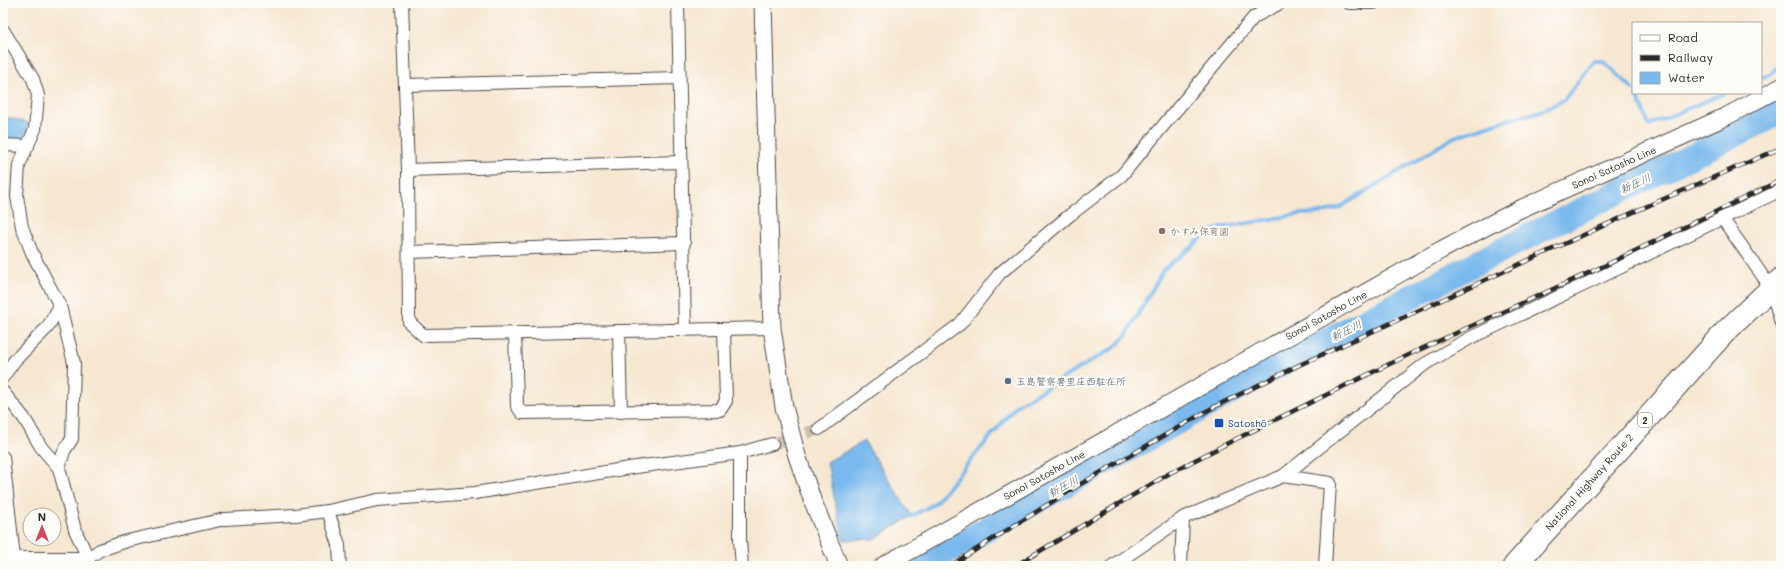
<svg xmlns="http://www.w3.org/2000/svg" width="1784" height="569" viewBox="0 0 1784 569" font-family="Mali,'Klee One',sans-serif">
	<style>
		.water { fill: #79b9ed; stroke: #52728c }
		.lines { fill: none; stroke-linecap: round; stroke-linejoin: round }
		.stream { stroke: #79b9ed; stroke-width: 4 }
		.river { stroke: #79b9ed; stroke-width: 25 }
		.street-tunnel { stroke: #cec1b0; stroke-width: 12; stroke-dasharray: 12 6; stroke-linecap: butt }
		.street-casing { stroke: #4a4744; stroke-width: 14 }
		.secondary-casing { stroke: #4a4744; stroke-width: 19 }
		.highway-casing { stroke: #4a4744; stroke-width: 24 }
		.street { stroke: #fff; stroke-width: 12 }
		.secondary { stroke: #fff; stroke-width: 17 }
		.highway { stroke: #fff; stroke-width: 22 }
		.rail-casing { stroke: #2b2b2b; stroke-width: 4.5 }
		.rail { stroke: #fdfcf7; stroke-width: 3; stroke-dasharray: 9; stroke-linecap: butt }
		.education-dot { fill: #8d6e63; stroke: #fdfcf7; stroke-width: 1.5 }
		.service-dot { fill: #5c6f8a; stroke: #fdfcf7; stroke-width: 1.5 }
		.transit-dot { fill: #1a4fb4; stroke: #fdfcf7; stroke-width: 1.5 }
		.labels { text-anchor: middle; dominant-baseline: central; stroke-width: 4; stroke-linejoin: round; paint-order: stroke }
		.shield { fill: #fdfcf7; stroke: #6a6a68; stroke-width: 1 }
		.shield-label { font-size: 9px; font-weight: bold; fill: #2b2b2b }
		.street-label { font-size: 10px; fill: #2b2b2b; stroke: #fdfcf7 }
		.education-label { font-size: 10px; fill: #785e54; stroke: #fdfcf7; text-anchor: start }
		.service-label { font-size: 10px; fill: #4e5e75; stroke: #fdfcf7; text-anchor: start }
		.transit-label { font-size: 10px; fill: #164399; stroke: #fdfcf7; text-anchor: start }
		.water-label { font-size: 11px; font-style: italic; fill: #465d6f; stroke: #fdfcf7 }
	</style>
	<rect width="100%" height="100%" fill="#fdfcf7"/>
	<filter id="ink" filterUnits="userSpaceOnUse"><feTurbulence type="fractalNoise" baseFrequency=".025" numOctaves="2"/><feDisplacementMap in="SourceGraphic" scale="8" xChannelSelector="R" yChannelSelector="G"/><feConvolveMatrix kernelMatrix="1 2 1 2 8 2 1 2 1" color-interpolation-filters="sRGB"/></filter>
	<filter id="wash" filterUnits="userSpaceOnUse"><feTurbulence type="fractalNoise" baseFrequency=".012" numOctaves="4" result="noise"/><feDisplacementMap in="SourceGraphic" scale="16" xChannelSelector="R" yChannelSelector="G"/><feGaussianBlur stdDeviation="0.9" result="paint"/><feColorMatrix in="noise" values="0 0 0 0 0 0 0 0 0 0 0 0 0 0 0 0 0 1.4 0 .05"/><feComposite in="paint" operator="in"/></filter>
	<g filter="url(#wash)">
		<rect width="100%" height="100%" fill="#f7e7d1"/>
		<!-- water -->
		<g class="water">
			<path d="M3 116 28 123 23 141 3 140Z"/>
			<path d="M864 441 912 516 874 539 843 540 827 462Z"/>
		</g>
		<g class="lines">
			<!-- stream -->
			<g class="stream">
				<path d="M1761 78 1771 74 1781 63"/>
				<path d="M1636 93 1649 125 1725 93"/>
				<path d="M912 516 934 504 1016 406 1115 347 1127 334 1164 269 1193 246 1206 233 1225 227 1300 214 1320 213 1339 208 1454 137 1506 120 1539 112 1564 100 1594 61H1603L1633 89"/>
			</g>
			<!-- river -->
			<path class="river" d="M921 566 1284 362 1541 230 1759 123 1781 111"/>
		</g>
	</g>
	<g filter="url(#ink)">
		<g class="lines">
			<!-- street-tunnel -->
			<path class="street-tunnel" d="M772 444 819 429"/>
			<defs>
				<g id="street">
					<path d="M402 3 408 170 409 322 423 335 772 328"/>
					<path d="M678 3 685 329"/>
					<path d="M1349 3H1374"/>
					<path d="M3 30 33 79 38 95 35 129 19 165 17 196 22 227 32 253 60 306 74 363 72 439 64 451 59 468 75 530 88 558 89 565"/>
					<path d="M405 85 679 78"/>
					<path d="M3 145 28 146"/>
					<path d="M408 170 680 162"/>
					<path d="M1722 218 1771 288 1781 323"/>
					<path d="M409 252 684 243"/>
					<path d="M619 331 621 412"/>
					<path d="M515 333 517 406 522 413 720 410 726 401 724 329"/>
					<path d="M3 377 15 360 47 328 60 306"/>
					<path d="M3 392 24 418 41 447 59 468"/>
					<path d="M819 429 960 324 1000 273 1070 215 1122 175 1254 17 1280 3"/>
					<path d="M740 453V540L742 566"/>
					<path d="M3 457 14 558"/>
					<path d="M1283 476 1330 483 1325 566"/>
					<path d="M328 511 339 545 340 566"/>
					<path d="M3 558H88L100 550 127 541 225 519 295 515 328 511 377 500 475 493 636 467 740 453 772 444"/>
					<path d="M1112 566 1183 518 1283 476 1425 364 1470 338 1588 283 1781 190"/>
					<path d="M1181 566 1183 518"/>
				</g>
				<g id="secondary">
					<path d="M763 3 772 328 784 407 797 456 812 499 839 566"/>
					<path d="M883 566 1441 250 1518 210 1727 116 1781 87"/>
				</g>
				<path id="highway" d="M1514 566 1726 331 1781 279"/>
			</defs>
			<!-- street casing -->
			<use href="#street" class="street-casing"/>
			<!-- secondary casing -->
			<use href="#secondary" class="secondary-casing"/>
			<!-- highway casing -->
			<use href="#highway" class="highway-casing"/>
			<!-- street -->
			<use href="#street" class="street"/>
			<!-- secondary -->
			<use href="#secondary" class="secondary"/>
			<!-- highway -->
			<use href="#highway" class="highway"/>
			<defs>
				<g id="rail">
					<path d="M950 566 1079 485 1212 408 1297 366 1636 211 1781 148"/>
					<path d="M1015 566 1170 473 1232 441 1410 354 1606 265 1781 180"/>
				</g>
			</defs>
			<!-- rail casing -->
			<use href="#rail" class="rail-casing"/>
			<!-- rail -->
			<use href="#rail" class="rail"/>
		</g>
	</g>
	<!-- markers -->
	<circle class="education-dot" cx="1162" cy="231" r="4"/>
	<circle class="service-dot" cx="1008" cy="381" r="4"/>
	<rect class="transit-dot" x="1214" y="418" width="10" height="10" rx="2"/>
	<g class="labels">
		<!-- shield labels -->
		<rect class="shield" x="1638" y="413" width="14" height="14" rx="3"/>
		<g class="shield-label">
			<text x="1645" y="420">2</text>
		</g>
		<!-- street labels -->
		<g class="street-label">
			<text transform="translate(1614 167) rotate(-24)">Sonoi Satosho Line</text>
			<text transform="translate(1326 315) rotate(-29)">Sonoi Satosho Line</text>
			<text transform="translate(1044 475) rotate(-29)">Sonoi Satosho Line</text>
			<text transform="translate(1589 482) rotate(-48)">National Highway Route 2</text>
		</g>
		<!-- education labels -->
		<g class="education-label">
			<text x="1170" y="231">かすみ保育園</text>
		</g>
		<!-- service labels -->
		<g class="service-label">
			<text x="1016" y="381">玉島警察署里庄西駐在所</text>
		</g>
		<!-- transit labels -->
		<g class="transit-label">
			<text x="1228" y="423">Satoshō</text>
		</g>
		<!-- water labels -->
		<g class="water-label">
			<text transform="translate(1635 183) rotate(-26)">新圧川</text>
			<text transform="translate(1346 330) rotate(-27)">新圧川</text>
			<text transform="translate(1063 486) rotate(-29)">新圧川</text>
		</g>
	</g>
	<!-- margin -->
	<rect width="1784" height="569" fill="none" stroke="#fdfcf7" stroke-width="16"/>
	<!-- legend -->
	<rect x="1632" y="22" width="130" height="72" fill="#fdfcf7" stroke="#a9a8a5"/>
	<rect x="1640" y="35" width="20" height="6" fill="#ffffff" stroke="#a9a8a5"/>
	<text x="1668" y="42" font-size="12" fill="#2b2b2b">Road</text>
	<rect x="1640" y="55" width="20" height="6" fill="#2b2b2b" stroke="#a9a8a5"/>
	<text x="1668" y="62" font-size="12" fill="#2b2b2b">Railway</text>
	<rect x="1640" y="72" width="20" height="12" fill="#79b9ed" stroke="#a9a8a5"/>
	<text x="1668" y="82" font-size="12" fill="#2b2b2b">Water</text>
	<!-- north arrow -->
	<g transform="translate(42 527)"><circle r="19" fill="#fdfcf7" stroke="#a9a8a5"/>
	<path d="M0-3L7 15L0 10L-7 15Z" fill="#d1495b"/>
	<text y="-6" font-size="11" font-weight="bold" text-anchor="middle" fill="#2b2b2b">N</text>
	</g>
</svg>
